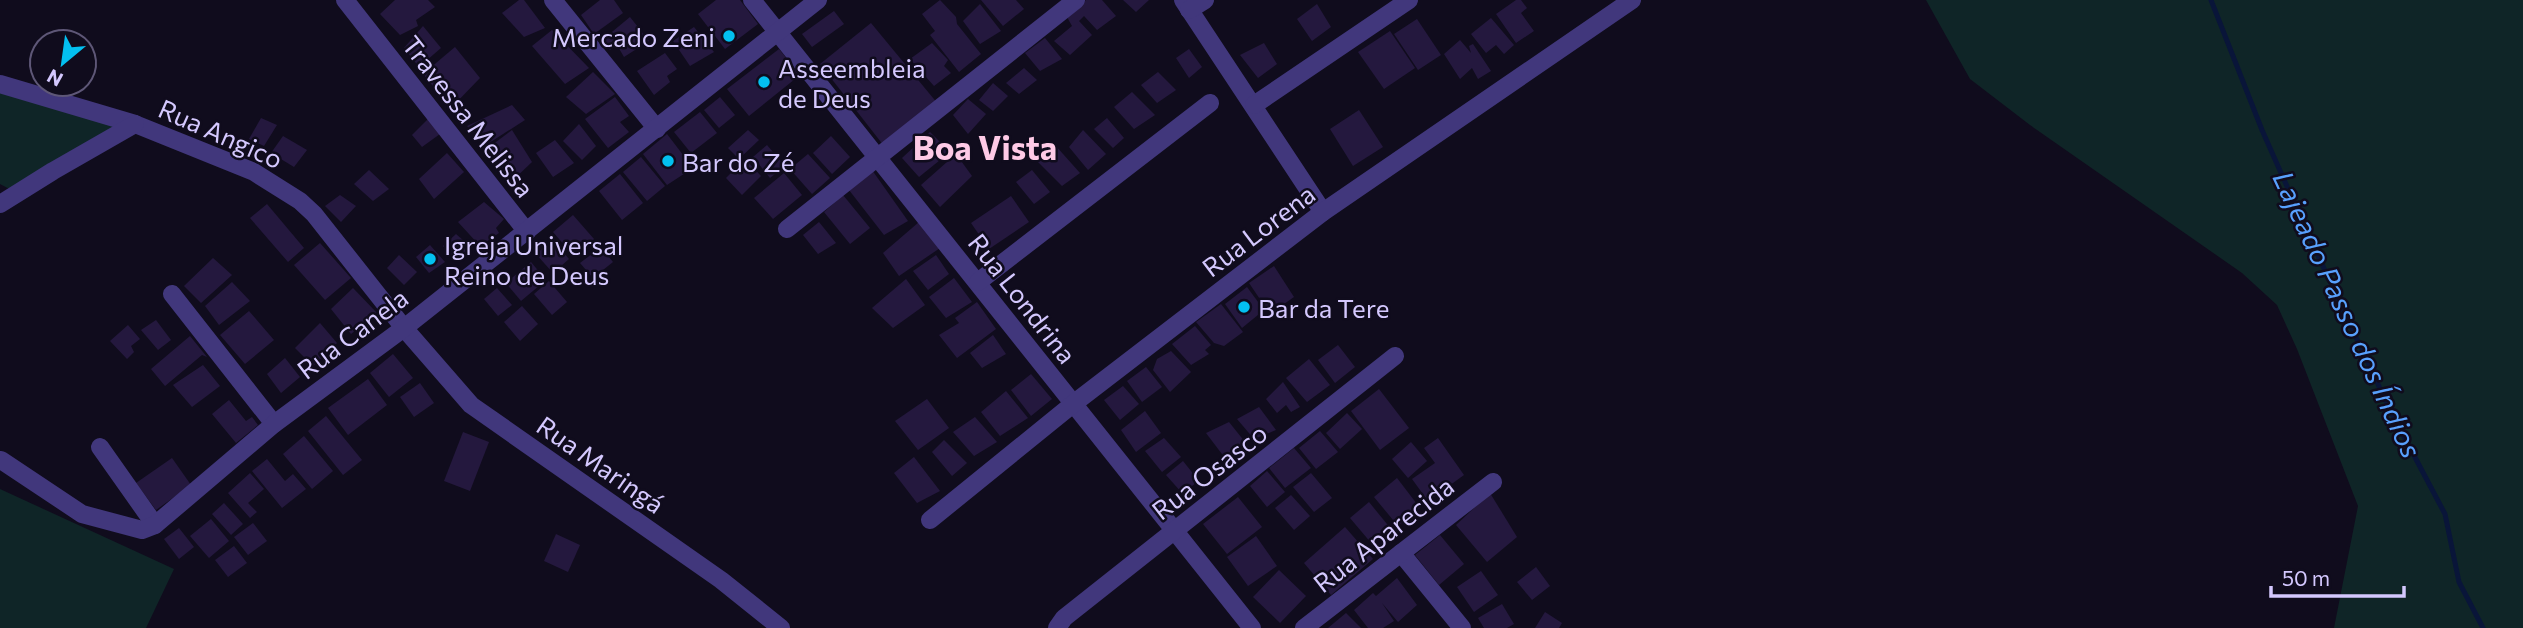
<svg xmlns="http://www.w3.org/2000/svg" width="2523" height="628" viewBox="0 0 2523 628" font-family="Commissioner,sans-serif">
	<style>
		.green { fill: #0f2527 }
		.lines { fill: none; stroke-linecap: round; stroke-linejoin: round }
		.stream { stroke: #091539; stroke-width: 5 }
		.building { fill: #24183e }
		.street { stroke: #41377c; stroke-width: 18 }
		.poi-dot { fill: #03c0f0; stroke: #100c1d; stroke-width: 2.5 }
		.labels { text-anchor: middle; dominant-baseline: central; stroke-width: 5; stroke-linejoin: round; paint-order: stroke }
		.poi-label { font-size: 26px; fill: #d4c8fe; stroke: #100c1d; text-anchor: start }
		.street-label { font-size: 26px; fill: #d4c8fe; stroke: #100c1d }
		.water-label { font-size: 28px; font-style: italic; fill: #58a0fd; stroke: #100c1d }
		.district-label { font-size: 33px; font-weight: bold; fill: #fecae6; stroke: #100c1d }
	</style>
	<rect width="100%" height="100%" fill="#100c1d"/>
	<!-- green -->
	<g class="green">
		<path d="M1926 0H2523V628H2334L2358 506 2297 349 2277 305 2242 273 2030 125 1970 79Z"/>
		<path d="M0 84 135 124 17 193 0 184Z"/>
		<path d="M0 489 174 569 146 628H0Z"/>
	</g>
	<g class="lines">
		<!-- stream -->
		<path class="stream" d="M2211 0 2262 130 2313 245 2391 412 2445 514 2459 582 2483 628"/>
	</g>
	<!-- building -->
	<g class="building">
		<path d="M395 0H428L435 7 416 20 418 26 400 35 380 14Z"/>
		<path d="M519 0H524L545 28 524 37 502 13Z"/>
		<path d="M600 0H614L623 13 594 34 581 15Z"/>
		<path d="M716 0H740L758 24 725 49 698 14Z"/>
		<path d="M940 0 956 17 957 24 981 54 959 72 930 35 935 31 922 14Z"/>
		<path d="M981 0H1016L1024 9 1003 26Z"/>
		<path d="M1086 0H1102L1116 16 1097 30 1084 16 1079 21 1092 35 1070 55 1054 41 1072 26 1067 17Z"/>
		<path d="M1123 0H1149L1136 12Z"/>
		<path d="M1516 0H1521L1527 8 1521 13 1534 31 1516 43 1496 14Z"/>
		<path d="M980 4 1001 31 980 44 963 21Z"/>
		<path d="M1317 4 1331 27 1312 41 1297 19Z"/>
		<path d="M834 11 844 24 812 47 802 34Z"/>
		<path d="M630 17 649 41 624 57 617 45 610 50 601 41Z"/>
		<path d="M1491 18 1514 45 1504 54 1496 45 1486 53 1471 34Z"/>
		<path d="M1417 19 1441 55 1418 70 1394 34Z"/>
		<path d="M871 23 938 104 884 146 820 64Z"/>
		<path d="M423 26 441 48 419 67 404 48Z"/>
		<path d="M694 27 714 52 690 66 673 41Z"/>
		<path d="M552 30 589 68 565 84 532 46Z"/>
		<path d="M1390 31 1415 68 1384 89 1358 52Z"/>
		<path d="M1045 38 1062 59 1040 71 1025 53Z"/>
		<path d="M1460 40 1471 53 1469 46 1473 44 1491 71 1478 79 1472 68 1460 79 1444 54Z"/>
		<path d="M932 43 948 60 944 66 951 73 934 86 910 59Z"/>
		<path d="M1264 43 1277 64 1258 78 1240 55Z"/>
		<path d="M455 47 480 78 451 108 423 74Z"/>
		<path d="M779 49 800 75 749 116 727 89Z"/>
		<path d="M1189 49 1202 67 1189 78 1176 58Z"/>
		<path d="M665 53 677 69 667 76 670 82 654 95 637 71Z"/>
		<path d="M1024 68 1037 80 1019 94 1006 83Z"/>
		<path d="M593 72 615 94 586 114 566 97Z"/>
		<path d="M1158 72 1176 90 1157 103 1141 85Z"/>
		<path d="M993 83 1008 96 993 111 979 100Z"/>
		<path d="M1132 92 1155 115 1134 129 1114 107Z"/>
		<path d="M615 97 629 116 620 122 629 132 608 148 585 119Z"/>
		<path d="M720 97 735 115 719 128 704 110Z"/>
		<path d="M968 99 986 114 968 134 953 115Z"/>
		<path d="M512 105 525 120 486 145 467 126Z"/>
		<path d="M1359 110 1383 147 1353 166 1330 129Z"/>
		<path d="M700 112 717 133 691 153 674 132Z"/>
		<path d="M261 118 277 125 264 146 249 139Z"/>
		<path d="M1107 118 1124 138 1113 148 1094 129Z"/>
		<path d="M428 119 440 134 422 147 412 135Z"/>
		<path d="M579 124 596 146 582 160 563 141Z"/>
		<path d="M512 130 532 162 511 182 484 151Z"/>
		<path d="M748 130 759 140 739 159 728 148Z"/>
		<path d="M1083 130 1106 154 1088 170 1069 147Z"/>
		<path d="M930 132 950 152 919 177 902 158Z"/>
		<path d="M667 134 693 168 667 185 643 154Z"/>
		<path d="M283 136 307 150 294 167 271 153Z"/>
		<path d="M831 136 850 157 832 174 813 153Z"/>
		<path d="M555 140 574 163 553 177 536 153Z"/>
		<path d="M767 145 785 166 770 178 753 157Z"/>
		<path d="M1055 145 1080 173 1062 186 1037 161Z"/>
		<path d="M447 153 464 172 434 199 419 179Z"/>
		<path d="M808 154 830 178 812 194 790 169Z"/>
		<path d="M956 154 972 176 940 207 921 185Z"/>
		<path d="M641 157 665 186 647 201 623 172Z"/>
		<path d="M745 159 761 176 742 195 726 178Z"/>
		<path d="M369 170 389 189 373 201 354 184Z"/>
		<path d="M872 170 908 221 884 235 849 190Z"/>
		<path d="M1032 170 1050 192 1034 204 1016 182Z"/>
		<path d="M784 173 802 195 773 219 754 198Z"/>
		<path d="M620 174 643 203 622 220 599 191Z"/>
		<path d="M340 195 356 206 341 222 325 206Z"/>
		<path d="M843 195 870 228 850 244 824 212Z"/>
		<path d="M1011 196 1029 222 989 249 971 223Z"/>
		<path d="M484 202 504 219 496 228 499 233 480 246 458 222Z"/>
		<path d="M267 204 304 248 288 262 250 218Z"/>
		<path d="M573 215 594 239 574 256 553 232Z"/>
		<path d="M819 222 836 243 818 254 803 235Z"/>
		<path d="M919 222 940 248 899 276 883 253Z"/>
		<path d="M456 234 471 247 456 261 443 246Z"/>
		<path d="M553 240 569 259 553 273 536 254Z"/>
		<path d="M320 243 351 278 325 300 294 265Z"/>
		<path d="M430 245 445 262 429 273 416 257Z"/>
		<path d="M601 247 613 262 593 278 580 263Z"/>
		<path d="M399 255 417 272 404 285 387 268Z"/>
		<path d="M936 255 949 274 928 290 913 271Z"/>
		<path d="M213 258 232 275 201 303 184 286Z"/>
		<path d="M531 262 546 280 521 301 506 283Z"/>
		<path d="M1274 266 1294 297 1270 314 1249 283Z"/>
		<path d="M954 278 972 302 946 318 929 297Z"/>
		<path d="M906 279 925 305 893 328 872 308Z"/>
		<path d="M549 281 567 302 552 315 534 294Z"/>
		<path d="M232 282 250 301 219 325 205 306Z"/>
		<path d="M1247 287 1264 310 1242 328 1225 304Z"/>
		<path d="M353 288 377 313 351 334 331 309Z"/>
		<path d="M497 288 512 305 498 316 484 299Z"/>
		<path d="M977 302 996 329 957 358 939 335 959 323 955 318Z"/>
		<path d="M1221 304 1243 332 1224 346 1214 343 1196 322Z"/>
		<path d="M522 306 538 324 520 341 504 322Z"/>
		<path d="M249 311 274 340 245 364 220 335Z"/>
		<path d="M156 320 171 340 158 350 141 330Z"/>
		<path d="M320 323 337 343 313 366 295 348Z"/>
		<path d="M128 325 140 339 131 346 134 352 127 359 110 341Z"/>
		<path d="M1195 326 1211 345 1205 350 1209 354 1191 365 1172 344Z"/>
		<path d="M993 335 1006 354 982 368 970 353Z"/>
		<path d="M190 336 207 357 202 355 165 386 151 369Z"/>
		<path d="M1338 345 1355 367 1335 383 1318 360Z"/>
		<path d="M1171 351 1191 372 1170 392 1153 370 1157 359Z"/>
		<path d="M393 354 413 378 389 397 370 373Z"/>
		<path d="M285 358 300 377 281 393 267 374Z"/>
		<path d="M1309 359 1330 385 1307 402 1286 378Z"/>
		<path d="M203 365 220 386 192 407 173 385Z"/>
		<path d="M1146 367 1162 387 1142 402 1127 381Z"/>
		<path d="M1031 374 1052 399 1031 416 1011 390Z"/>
		<path d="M368 379 387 405 348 435 328 408Z"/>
		<path d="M1283 382 1300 407 1291 412 1286 405 1277 413 1266 399Z"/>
		<path d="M420 383 434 403 414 417 400 397Z"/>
		<path d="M1123 386 1139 404 1120 420 1104 400Z"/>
		<path d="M1379 389 1409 428 1380 450 1351 411Z"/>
		<path d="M1006 391 1028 418 1000 436 981 412Z"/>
		<path d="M927 399 949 428 918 450 895 421Z"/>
		<path d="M229 400 246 421 252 417 258 425 236 443 212 414Z"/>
		<path d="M1259 407 1276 430 1254 439 1237 419Z"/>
		<path d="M1145 411 1161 433 1136 452 1121 430Z"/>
		<path d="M1347 413 1362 429 1340 449 1326 433Z"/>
		<path d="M326 416 362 460 343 475 308 431Z"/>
		<path d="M975 417 997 442 974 456 953 432Z"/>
		<path d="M1229 422 1249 447 1228 462 1206 433Z"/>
		<path d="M1320 431 1338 452 1316 469 1299 448Z"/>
		<path d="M463 432 489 442 470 491 444 481Z"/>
		<path d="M304 436 333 471 312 489 283 454Z"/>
		<path d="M1164 438 1181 457 1162 472 1145 451Z"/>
		<path d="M1438 438 1464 475 1428 501 1412 479 1435 463 1424 448Z"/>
		<path d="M944 440 967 463 952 476 932 452Z"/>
		<path d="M1411 442 1427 461 1408 478 1392 459Z"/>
		<path d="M1294 448 1311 468 1285 488 1269 468Z"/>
		<path d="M914 457 940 491 917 503 894 473Z"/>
		<path d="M172 458 191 485 156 510 136 483Z"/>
		<path d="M267 459 285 481 293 474 306 489 282 508 252 471Z"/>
		<path d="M1183 461 1199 481 1182 493 1166 475Z"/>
		<path d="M1267 471 1285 492 1267 507 1250 486Z"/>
		<path d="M250 473 264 489 248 503 257 512 250 518 228 493Z"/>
		<path d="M1311 473 1332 498 1314 512 1293 487Z"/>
		<path d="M1397 478 1420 508 1398 526 1374 497Z"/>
		<path d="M1490 493 1517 537 1487 562 1456 525Z"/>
		<path d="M1291 495 1310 516 1294 530 1275 508Z"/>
		<path d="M1238 497 1262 527 1227 554 1203 524Z"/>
		<path d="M1369 502 1391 529 1372 544 1350 518Z"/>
		<path d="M224 503 243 524 231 535 212 514Z"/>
		<path d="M211 519 229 541 209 558 190 536Z"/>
		<path d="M253 523 267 541 248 555 234 537Z"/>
		<path d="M1345 527 1373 559 1331 595 1304 563Z"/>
		<path d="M179 528 194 547 179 559 164 539Z"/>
		<path d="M556 534 580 545 568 572 544 561Z"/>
		<path d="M1440 535 1464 564 1439 585 1415 555Z"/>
		<path d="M1256 536 1277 566 1248 586 1227 557Z"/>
		<path d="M234 546 247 563 228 577 215 560Z"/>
		<path d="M1536 567 1550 586 1532 600 1517 582Z"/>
		<path d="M1279 570 1306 596 1280 623 1253 597Z"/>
		<path d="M1481 571 1498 595 1474 612 1457 587Z"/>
		<path d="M1397 578 1417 605 1398 622 1382 603 1394 621 1383 628H1368L1354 610 1373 593 1376 596Z"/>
		<path d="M1502 604 1514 624 1507 628H1484L1478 618Z"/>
		<path d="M1545 612 1562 623 1559 628H1535Z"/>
		<path d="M1346 613 1361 628H1328Z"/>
	</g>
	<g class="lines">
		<!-- street -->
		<g class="street">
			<path d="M345 0 527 232"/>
			<path d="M553 0 657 129"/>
			<path d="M752 0 1252 628"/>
			<path d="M1183 0 1323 212"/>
			<path d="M1189 10 1205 0"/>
			<path d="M0 84 135 124 254 172 300 201 314 214 404 328 471 405 721 580 781 628"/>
			<path d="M1254 105 1409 0"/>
			<path d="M0 204 53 171 135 124"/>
			<path d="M787 229 1076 0"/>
			<path d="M978 282 1210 103"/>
			<path d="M172 294 274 424"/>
			<path d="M100 447 155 525"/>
			<path d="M1 460 82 514 142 530 155 525 274 424 404 328 818 0"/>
			<path d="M930 520 1073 404 1323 212 1632 0"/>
			<path d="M1401 553 1462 628"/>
			<path d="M1057 628 1064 618 1395 356"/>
			<path d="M1304 628 1493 482"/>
		</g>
	</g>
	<!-- markers -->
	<g class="poi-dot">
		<circle cx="729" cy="36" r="7"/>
		<circle cx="764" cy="82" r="7"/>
		<circle cx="668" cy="161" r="7"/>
		<circle cx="430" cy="259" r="7"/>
		<circle cx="1244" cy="307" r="7"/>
	</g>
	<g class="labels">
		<!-- poi labels -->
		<g class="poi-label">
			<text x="715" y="36" text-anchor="end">Mercado Zeni</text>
			<text x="778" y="67">Asseembleia<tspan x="778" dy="30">de Deus</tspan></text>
			<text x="682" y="161">Bar do Zé</text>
			<text x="444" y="244">Igreja Universal<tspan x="444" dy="30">Reino de Deus</tspan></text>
			<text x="1258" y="307">Bar da Tere</text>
		</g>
		<!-- street labels -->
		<g class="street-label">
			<text transform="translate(469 116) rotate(52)">Travessa Melissa</text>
			<text transform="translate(221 133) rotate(24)">Rua Angico</text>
			<text transform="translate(1258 230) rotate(-37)">Rua Lorena</text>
			<text transform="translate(1023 298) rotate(52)">Rua Londrina</text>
			<text transform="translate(352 333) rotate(-37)">Rua Canela</text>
			<text transform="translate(601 464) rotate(35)">Rua Maringá</text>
			<text transform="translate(1209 471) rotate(-38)">Rua Osasco</text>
			<text transform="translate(1383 534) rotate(-38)">Rua Aparecida</text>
		</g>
		<!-- water labels -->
		<g class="water-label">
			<text transform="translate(2348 314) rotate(65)">Lajeado Passo dos Índios</text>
		</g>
		<!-- district labels -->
		<g class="district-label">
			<text x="985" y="146">Boa Vista</text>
		</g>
	</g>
	<!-- north arrow -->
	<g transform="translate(63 63) rotate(209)"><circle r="33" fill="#100c1d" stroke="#5e5777" stroke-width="2"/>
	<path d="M0-5L12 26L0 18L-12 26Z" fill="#03c0f0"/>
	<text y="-10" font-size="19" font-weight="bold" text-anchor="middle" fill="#d4c8fe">N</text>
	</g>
	<!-- scale -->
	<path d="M2271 586v10h133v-10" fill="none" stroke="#d4c8fe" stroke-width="3.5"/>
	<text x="2282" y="586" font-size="21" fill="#d4c8fe" stroke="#100c1d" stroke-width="5" paint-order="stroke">50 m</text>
</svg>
